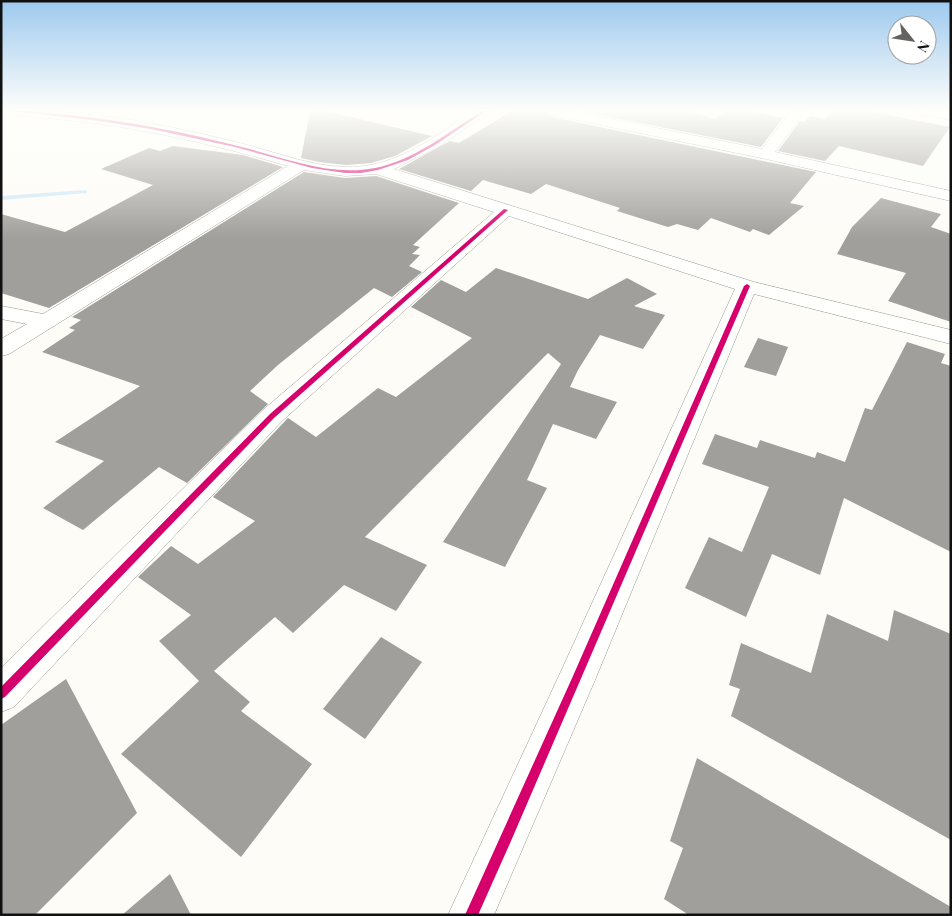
<svg xmlns="http://www.w3.org/2000/svg" width="952" height="916" viewBox="0 0 952 916" font-family="'Playfair Display',serif">
	<style>
		.lines { fill: none; stroke-linecap: round; stroke-linejoin: round }
		.stream { fill: #cde8f7; fill-rule: evenodd }
		.building { fill: #a19f9c }
		.minor-casing { stroke: #979795; stroke-width: 1 }
		.minor { fill: #fffffe; fill-rule: evenodd }
		.cycleway-casing { stroke: #fff; stroke-width: 3 }
		.cycleway { fill: #d6006c; fill-rule: evenodd }
	</style>
	<rect width="100%" height="100%" fill="#fdfcf7"/>
	<g class="lines">
		<!-- stream -->
		<path class="stream" d="M85 190 87 191V193L1 200V196Z"/>
	</g>
	<!-- building -->
	<g class="building">
		<path d="M310 111H325L432 136 395 156 371 163 346 165 319 162 301 158Z"/>
		<path d="M512 111H543L552 117 816 172 790 203 804 206 769 235 753 229 750 232 711 218 698 230 677 224 668 227 617 211 620 208 546 184 531 194 483 180 471 191 399 169 450 141 459 143Z"/>
		<path d="M580 111H689L715 119 726 111H750L783 118 761 147Z"/>
		<path d="M832 111H868L950 127 923 166 839 146 825 161 778 151 800 121 804 122 810 116 825 119Z"/>
		<path d="M173 146 243 155 283 167 49 308 1 293V214L65 232 153 185 101 169 149 148 160 151Z"/>
		<path d="M304 172 345 178 376 176 459 203 413 245 420 247 412 254 420 255 409 266 422 272 392 297 374 288 278 365 250 391 268 404 187 483 159 467 83 530 43 508 104 461 55 442 140 386 42 352 75 330 69 328 81 320 72 317Z"/>
		<path d="M881 198 941 214 931 227 951 234V322L888 301 906 273 837 254 852 227Z"/>
		<path d="M496 268 588 299 627 278 657 294 634 306 665 315 643 349 600 335 578 370 570 387 617 402 596 439 553 424 527 480 547 488 505 567 443 542 561 364 548 353 365 537 427 565 396 611 344 585 293 633 275 617 214 671 250 702 241 711 312 764 241 857 121 754 199 681 159 641 191 615 138 577 171 546 198 564 255 521 213 497 288 418 316 437 378 388 396 397 472 338 411 307 441 280 466 292Z"/>
		<path d="M758 338 788 347 776 376 744 367Z"/>
		<path d="M907 342 945 354 941 363 951 366V552L844 498 820 575 772 554 746 617 685 588 709 537 742 552 769 487 702 464 715 434 757 448 760 440 815 458 817 452 845 462 865 408 872 410Z"/>
		<path d="M894 610 951 634V840L731 716 740 689 729 685 741 643 811 673 827 614 888 641Z"/>
		<path d="M381 637 422 662 365 739 323 709Z"/>
		<path d="M66 679 137 813 35 915H1V725Z"/>
		<path d="M697 758 951 907V915H689L664 899 683 848 670 841Z"/>
		<path d="M170 874 191 915H122Z"/>
	</g>
	<g class="lines">
		<defs>
			<g id="minor">
				<path d="M8 111C84 108 162 124 236 142 272 151 309 166 346 167 381 168 411 152 441 133 450 127 466 113 475 111 480 110 486 111 491 111L438 147 394 169 754 282 951 330V344L754 294 595 680 494 915H448L563 667 735 289 509 216 281 422 14 707 1 712V668L263 410 494 212 376 174 345 176 304 170 9 354 1 356V339L27 324 1 319V306L43 314 288 166C237 151 185 138 132 129 94 122 54 119 15 115Z"/>
				<path d="M545 111H571L762 149 791 111H805L775 152 951 191V201L766 159 552 115Z"/>
				<path d="M916 111 951 112V120L918 114Z"/>
			</g>
		</defs>
		<!-- minor casing -->
		<use href="#minor" class="minor-casing"/>
		<!-- minor -->
		<use href="#minor" class="minor"/>
		<defs>
			<g id="cycleway">
				<path d="M13 111C32 110 51 114 70 115 127 121 183 132 238 146 283 157 328 177 375 168 413 161 450 131 482 111H486L435 145 408 160 378 170 361 173H345L312 168 235 147 151 129 100 121Z"/>
				<path d="M504 209 508 210 274 418 5 697 1 699V687L270 414Z"/>
				<path d="M747 284 750 286 511 841 478 915H465L573 676 744 286Z"/>
			</g>
		</defs>
		<!-- cycleway casing -->
		<use href="#cycleway" class="cycleway-casing"/>
		<!-- cycleway -->
		<use href="#cycleway" class="cycleway"/>
	</g>
	<!-- sky -->
	<linearGradient id="sky" x2="0" y2="1"><stop stop-color="#9dc9ee"/><stop offset="0.46" stop-color="#fefefb"/><stop offset="1" stop-color="#fefefb" stop-opacity="0"/></linearGradient>
	<rect width="952" height="239" fill="url(#sky)"/>
	<!-- border -->
	<rect width="952" height="916" fill="none" stroke="#111111" stroke-width="5"/>
	<!-- north arrow -->
	<g transform="translate(912 40) rotate(120)"><circle r="24" fill="#ffffff" stroke="#a0a0a0"/>
	<path d="M0-4L9 19L0 12L-9 19Z" fill="#646362"/>
	<text y="-8" font-size="14" font-weight="bold" text-anchor="middle" fill="#111111">N</text>
	</g>
</svg>
